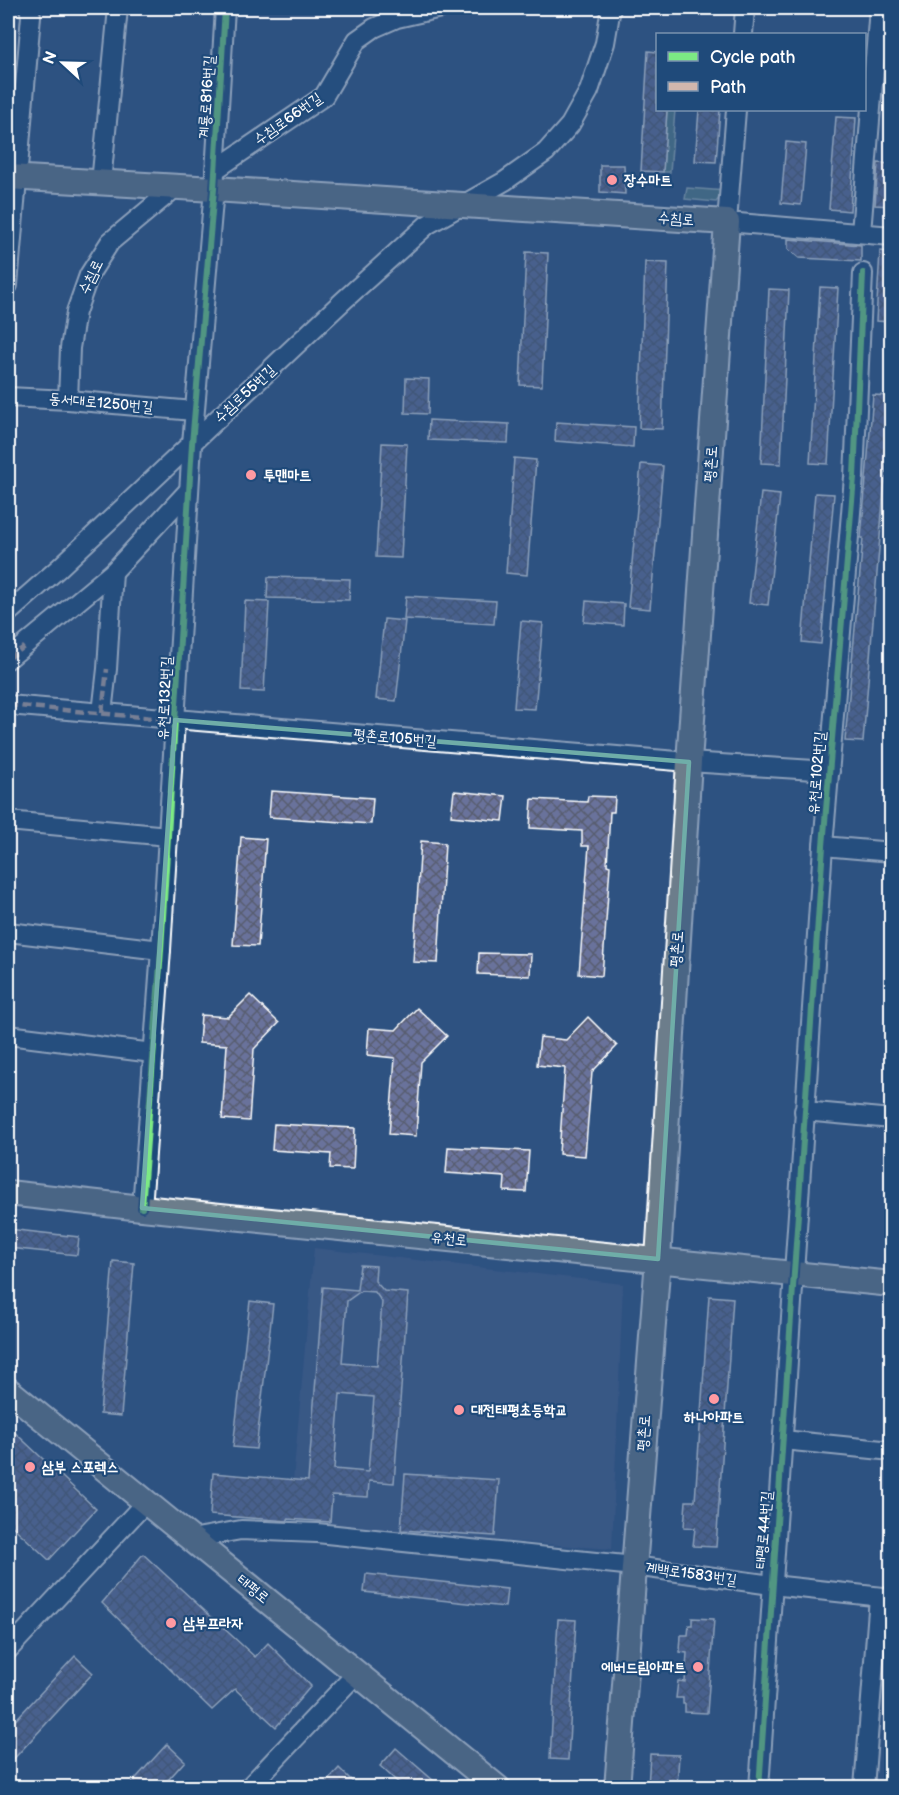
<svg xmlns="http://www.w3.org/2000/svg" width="899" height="1795" viewBox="0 0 899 1795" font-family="'Balsamiq Sans','Poor Story',sans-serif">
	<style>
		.built { fill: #445f8b }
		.green { fill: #588289; stroke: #acc0c4; stroke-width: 1.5 }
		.building { fill: url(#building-cross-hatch); stroke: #fff; stroke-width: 1.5; fill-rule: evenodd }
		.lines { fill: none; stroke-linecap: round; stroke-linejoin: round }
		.minor-casing { stroke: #fff; stroke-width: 22 }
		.major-casing { stroke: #fff; stroke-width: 28 }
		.minor { stroke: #1f4a7a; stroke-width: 18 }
		.major { stroke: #6c7d8b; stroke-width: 24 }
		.quiet { stroke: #d1b7ad; stroke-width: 4.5; stroke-dasharray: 9 4.5; stroke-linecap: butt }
		.cycleway-casing { stroke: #1f4a7a; stroke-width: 10 }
		.cycleway { stroke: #7ce984; stroke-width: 6 }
		.marked { fill: none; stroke: #6fada8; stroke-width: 4.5; stroke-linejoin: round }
		.poi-dot { fill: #ff9aa2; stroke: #1f4a7a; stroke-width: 2 }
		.labels { text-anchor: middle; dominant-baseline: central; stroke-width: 4.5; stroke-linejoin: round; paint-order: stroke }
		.street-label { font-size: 15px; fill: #fff; stroke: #1f4a7a }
		.poi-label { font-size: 15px; font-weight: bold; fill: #fff; stroke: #1f4a7a; text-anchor: start }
	</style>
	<defs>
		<pattern id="building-cross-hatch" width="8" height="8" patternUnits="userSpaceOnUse" patternTransform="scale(1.5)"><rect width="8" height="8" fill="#69729b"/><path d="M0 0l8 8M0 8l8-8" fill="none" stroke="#595d70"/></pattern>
	</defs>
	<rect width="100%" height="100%" fill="#2e5281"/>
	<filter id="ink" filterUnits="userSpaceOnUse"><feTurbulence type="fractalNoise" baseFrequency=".0167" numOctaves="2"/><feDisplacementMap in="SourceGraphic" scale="12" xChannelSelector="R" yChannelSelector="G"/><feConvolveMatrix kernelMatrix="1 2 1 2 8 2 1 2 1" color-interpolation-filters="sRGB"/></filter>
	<g filter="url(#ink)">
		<!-- built -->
		<path class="built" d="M314 1248 623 1284 612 1549 289 1525Z"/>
		<!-- green -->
		<g class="green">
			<path d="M667 110H675L670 172H663Z"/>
			<path d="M687 188 725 191 716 202 685 199Z"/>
		</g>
		<!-- building -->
		<g class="building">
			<path d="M648 51 657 52V110H667L663 172 641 171Z"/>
			<path d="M699 110H720L716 162 695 161Z"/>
			<path d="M836 117 856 118 850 211 829 209Z"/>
			<path d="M786 142 806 144 801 205 781 203Z"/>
			<path d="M878 163 891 164V206L875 205Z"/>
			<path d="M600 165H624L625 194 600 192Z"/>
			<path d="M788 239 861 245V261L799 258 788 249Z"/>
			<path d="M880 251 891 252V322L876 321Z"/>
			<path d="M526 252 548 253 542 386 520 385Z"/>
			<path d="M645 262 668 263 662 429 639 428Z"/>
			<path d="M820 287 838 288 828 464 810 463Z"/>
			<path d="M769 289 789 290 781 464 761 463Z"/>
			<path d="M406 378 429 379 428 414 405 413Z"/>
			<path d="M873 395 891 396V404L863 742 845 741 863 538H861Z"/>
			<path d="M429 420 509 424 508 443 428 440Z"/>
			<path d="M556 422 634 427 633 447 555 441Z"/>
			<path d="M382 443 407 444 401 558 376 557Z"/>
			<path d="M514 458 536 460 527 575 506 573Z"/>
			<path d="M641 464 663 466 650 609 628 607Z"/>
			<path d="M761 493 780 495 768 605 749 603Z"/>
			<path d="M815 493 834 494 821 644 802 642Z"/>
			<path d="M268 577 350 579 349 600 267 598Z"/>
			<path d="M406 596 496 601 494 624 404 619Z"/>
			<path d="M245 601 269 602 264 692 241 691Z"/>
			<path d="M586 601 624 604 623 625 584 622Z"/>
			<path d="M384 619 405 621 396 701 376 699Z"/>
			<path d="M521 621 543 623 535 709 514 708Z"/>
			<path d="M271 791 373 798 371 824 269 817Z"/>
			<path d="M454 791 506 796 503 821 451 816Z"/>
			<path d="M588 796 615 797 614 812H610L607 865 610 866 602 976 579 974 589 846H582V831L530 828 532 799 587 802Z"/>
			<path d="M241 837 266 839 258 946 233 945Z"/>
			<path d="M421 841 445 843 438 963 413 962Z"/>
			<path d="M479 953 531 954 530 976 478 974Z"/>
			<path d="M250 995 279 1023 254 1049 249 1121 222 1119 227 1045 199 1043 201 1015 228 1017Z"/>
			<path d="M417 1008 447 1036 421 1062 416 1136 389 1134 395 1058 367 1055 369 1028 396 1030Z"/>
			<path d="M588 1017 617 1046 592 1072 585 1156 559 1154 565 1068 537 1065 540 1037 566 1040Z"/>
			<path d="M274 1124 355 1128 353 1169 330 1168 331 1154 272 1150Z"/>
			<path d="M448 1147 529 1151 526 1192 504 1191 505 1177 446 1173Z"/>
			<path d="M8 1229 79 1237 77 1255 8 1248Z"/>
			<path d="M113 1261 134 1263 121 1416 100 1414Z"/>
			<path d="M360 1265 376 1266 375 1281 384 1291 408 1293 394 1483 369 1481 368 1497 332 1495 330 1522 288 1519V1521L210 1515 213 1473 308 1481 323 1287 357 1290ZM361 1291 375 1292 382 1302 377 1366 342 1363 347 1301ZM340 1394 374 1397 368 1472 334 1469Z"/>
			<path d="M709 1296 733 1298 716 1547 693 1546 695 1528 684 1527 686 1501H695Z"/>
			<path d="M250 1301 273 1304 256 1449 233 1447Z"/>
			<path d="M8 1426 96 1509 49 1560 8 1522Z"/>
			<path d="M405 1474 499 1480 495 1536 401 1530Z"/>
			<path d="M143 1554 255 1657 268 1643 311 1686 276 1727 235 1689 212 1710 102 1603Z"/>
			<path d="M366 1574 507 1589 505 1607 364 1592Z"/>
			<path d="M692 1618 714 1619 707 1713 685 1712V1704H683V1698H676L678 1681 685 1682 687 1653 680 1652 681 1635H688L689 1625H692Z"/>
			<path d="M558 1619 576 1620 568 1760 550 1759Z"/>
			<path d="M75 1656 93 1673 8 1765V1728Z"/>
			<path d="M167 1744 185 1761 161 1788H127Z"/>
			<path d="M396 1748 442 1788H404L380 1766Z"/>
			<path d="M650 1754 679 1755 677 1788H648Z"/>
			<path d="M339 1768 359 1788H321Z"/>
		</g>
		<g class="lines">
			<defs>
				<g id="minor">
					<path d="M743 34 745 8"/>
					<path d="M736 110 727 222 892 236"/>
					<path d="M215 170 324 96 357 40 374 28 397 18 441 8"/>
					<path d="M101 183 118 8"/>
					<path d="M861 233 879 8"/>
					<path d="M8 285 31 16 29 8"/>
					<path d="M8 397 68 400 194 411"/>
					<path d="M68 400 70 348 76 312 89 275 110 242 176 187"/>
					<path d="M8 613 59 568 343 301 427 225 505 181 546 152 570 125 589 91 605 43 611 8"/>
					<path d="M8 659 113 572 189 490"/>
					<path d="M8 705 689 762 830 771"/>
					<path d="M102 713 107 669 113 572"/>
					<path d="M8 821 168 836"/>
					<path d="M823 846 892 852"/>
					<path d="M8 932 161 950"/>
					<path d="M8 1035 153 1053"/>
					<path d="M804 1111 892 1119"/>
					<path d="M142 1208 161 950 192 444 214 189 225 8"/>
					<path d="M783 1440 892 1451"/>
					<path d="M191 1539 241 1530 317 1533 634 1566 772 1585 892 1598"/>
					<path d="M8 1650 146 1502"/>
					<path d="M248 1788 357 1673"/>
					<path d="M759 1788 823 846 854 477 863 273"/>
					<path d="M864 1788 879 1597"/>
				</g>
				<g id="major">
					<path d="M8 177 214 189 727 222 689 762 658 1259 617 1788"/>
					<path d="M8 1193 142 1208 892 1284"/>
					<path d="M8 1390 498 1788"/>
				</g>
			</defs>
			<!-- minor casing -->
			<use href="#minor" class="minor-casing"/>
			<!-- major casing -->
			<use href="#major" class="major-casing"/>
			<!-- minor -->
			<use href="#minor" class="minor"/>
			<!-- major -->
			<use href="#major" class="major"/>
			<!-- quiet -->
			<g class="quiet">
				<path d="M8 659 24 647"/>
				<path d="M8 705 175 720"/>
				<path d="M102 713 107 669"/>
			</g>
			<defs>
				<g id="cycleway">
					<path d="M142 1208 161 950 192 444 214 189 225 8"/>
					<path d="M759 1788 823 846 854 477 863 273"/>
				</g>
			</defs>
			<!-- cycleway casing -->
			<use href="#cycleway" class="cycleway-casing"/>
			<!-- cycleway -->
			<use href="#cycleway" class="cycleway"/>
		</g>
	</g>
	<!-- marked area -->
	<path d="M0 0H899V1795H0ZM175 720 689 762 658 1259 142 1208Z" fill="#2e5281" fill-opacity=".55" fill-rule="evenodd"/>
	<path class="marked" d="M175 720 689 762 658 1259 142 1208Z"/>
	<!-- markers -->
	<g class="poi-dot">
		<circle cx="612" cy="180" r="6"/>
		<circle cx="251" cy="475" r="6"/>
		<circle cx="714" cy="1399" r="6"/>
		<circle cx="459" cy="1410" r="6"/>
		<circle cx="30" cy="1467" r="6"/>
		<circle cx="171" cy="1623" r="6"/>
		<circle cx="698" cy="1667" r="6"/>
	</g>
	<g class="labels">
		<!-- street labels -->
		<g class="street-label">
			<text transform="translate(207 97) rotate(-86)">계룡로816번길</text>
			<text transform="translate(288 119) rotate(-35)">수침로66번길</text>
			<text transform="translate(676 219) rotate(4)">수침로</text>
			<text transform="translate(91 277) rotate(-64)">수침로</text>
			<text transform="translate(245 394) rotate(-43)">수침로55번길</text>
			<text transform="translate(101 403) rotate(5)">동서대로1250번길</text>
			<text transform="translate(711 464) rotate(-86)">평촌로</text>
			<text transform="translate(165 698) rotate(-87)">유천로132번길</text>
			<text transform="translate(395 738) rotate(5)">평촌로105번길</text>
			<text transform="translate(817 773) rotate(-85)">유천로102번길</text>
			<text transform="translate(677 949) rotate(-86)">평촌로</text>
			<text transform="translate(449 1239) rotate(6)">유천로</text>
			<text transform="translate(644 1433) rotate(-86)">평촌로</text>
			<text transform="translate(764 1530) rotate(-85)">태평로44번길</text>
			<text transform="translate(691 1574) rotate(8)">계백로1583번길</text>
			<text transform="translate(253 1589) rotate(39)">태평로</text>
		</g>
		<!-- poi labels -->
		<g class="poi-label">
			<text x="624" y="180">장수마트</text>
			<text x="263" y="475">투맨마트</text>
			<text x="471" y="1410">대전태평초등학교</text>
			<text x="714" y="1417" text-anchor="middle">하나아파트</text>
			<text x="42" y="1467">삼부 스포렉스</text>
			<text x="183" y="1623">삼부프라자</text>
			<text x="686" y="1667" text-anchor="end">에버드림아파트</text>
		</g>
	</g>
	<!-- margin -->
	<rect width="899" height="1795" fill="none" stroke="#1f4a7a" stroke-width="30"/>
	<rect x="15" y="15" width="869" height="1765" fill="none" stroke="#fff" stroke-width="2" filter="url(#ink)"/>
	<!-- legend -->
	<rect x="656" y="33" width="210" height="78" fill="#1f4a7a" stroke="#7992af" stroke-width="1.5"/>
	<rect x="668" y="52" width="30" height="9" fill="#7ce984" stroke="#7992af" stroke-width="1.5"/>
	<text x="710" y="63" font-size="18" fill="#ffffff">Cycle path</text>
	<rect x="668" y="82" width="30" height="9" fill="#d1b7ad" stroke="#7992af" stroke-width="1.5"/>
	<text x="710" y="93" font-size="18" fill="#ffffff">Path</text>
	<!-- north arrow -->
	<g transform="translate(63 63) rotate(292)" stroke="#1f4a7a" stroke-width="4.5" paint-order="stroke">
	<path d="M0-4.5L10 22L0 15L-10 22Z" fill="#ffffff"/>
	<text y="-9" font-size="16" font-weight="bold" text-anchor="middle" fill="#ffffff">N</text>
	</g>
</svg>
